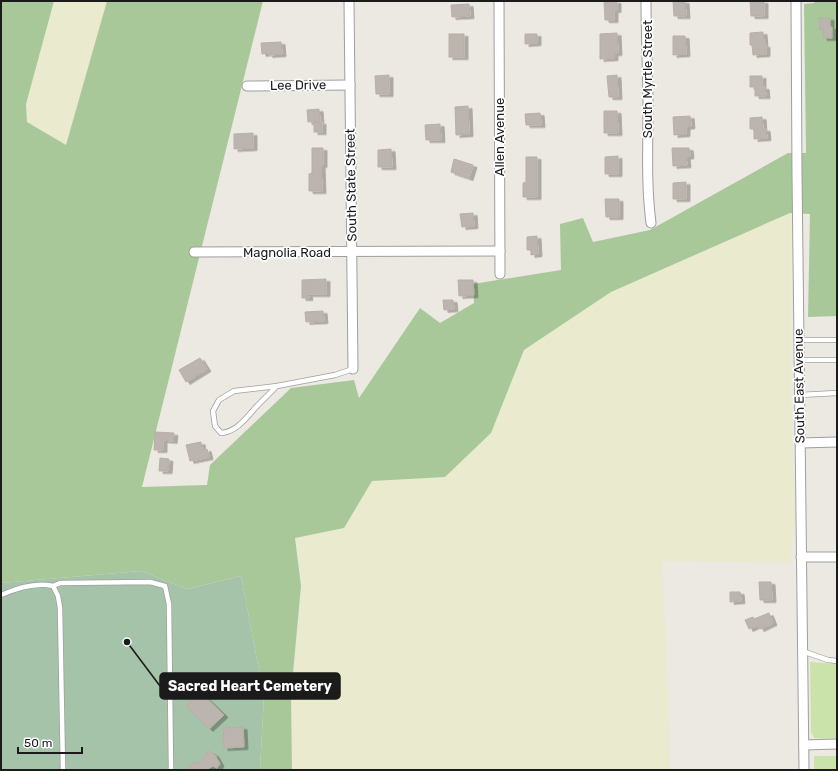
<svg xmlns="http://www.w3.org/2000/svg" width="838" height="771" viewBox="0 0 838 771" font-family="Rubik,sans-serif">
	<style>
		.farmland { fill: #e9eace }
		.grass { fill: #c9e3ab }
		.forest { fill: #a9c899 }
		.cemetery { fill: #a5c3a8 }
		.building { fill: #bcb4af; stroke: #bcaea5; filter: url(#shadow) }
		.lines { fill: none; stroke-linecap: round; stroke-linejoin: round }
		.service-casing { stroke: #9f9f9f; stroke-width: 6 }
		.minor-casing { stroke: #9f9f9f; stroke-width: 11 }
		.service { stroke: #fff; stroke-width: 4.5 }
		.minor { stroke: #fff; stroke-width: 9 }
		.labels { text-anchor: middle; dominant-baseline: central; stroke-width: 3.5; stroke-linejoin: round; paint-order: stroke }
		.street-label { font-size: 13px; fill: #1b1b1b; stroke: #fff }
		.leader { fill: none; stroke: #1b1b1b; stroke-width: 1.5 }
		.callout-dot { fill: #1b1b1b; stroke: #fff; stroke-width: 1.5 }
		.callout { fill: #1b1b1b; stroke: #1b1b1b; stroke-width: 1.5 }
		.callout-label { font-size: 14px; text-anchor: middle; font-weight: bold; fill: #fff }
	</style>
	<defs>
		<filter id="shadow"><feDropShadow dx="4" dy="2.5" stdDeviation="0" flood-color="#0004"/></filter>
	</defs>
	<rect width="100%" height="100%" fill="#ece8e2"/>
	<!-- farmland -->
	<g class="farmland">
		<path d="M54 1H107L66 145 27 122 26 104Z"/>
		<path d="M791 213V409L795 519 790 563 662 561 668 695 670 770H292L291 695 301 586 295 538 344 528 372 481 445 477 491 433 524 350 611 292Z"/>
	</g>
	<!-- grass -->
	<g class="grass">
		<path d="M810 662 837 664V739L814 738 811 732Z"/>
		<rect x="814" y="756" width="23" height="14"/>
	</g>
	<!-- forest -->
	<path class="forest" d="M1 1H54L26 104 27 122 66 145 107 1H263L142 487 207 485 210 465 291 388 354 380 359 398 420 308 440 323 474 303 473 284 561 270 560 224 583 218 593 242 650 230 788 153H806L804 4 814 3 815 1H837V316L808 317 810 214 790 213 611 292 524 350 491 433 445 477 372 481 344 528 295 538 301 586 291 695 292 770H260L264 696 241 576 187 589 141 571 1 583Z"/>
	<!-- cemetery -->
	<path class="cemetery" d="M141 571 187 589 241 576 264 696 260 770H1V583Z"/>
	<!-- building -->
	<g class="building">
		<path d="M604 1H617V10H614V20H605Z"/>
		<path d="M673 1H685L686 16H674Z"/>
		<path d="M750 1H764V16H751Z"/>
		<path d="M469 4 470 16 452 17 451 5Z"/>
		<path d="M819 18H830V27H832V38H823V29L820 30Z"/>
		<path d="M763 32 764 45H766V54L753 55 752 45H750V33Z"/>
		<path d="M617 33 618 53H614V58L600 59V34Z"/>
		<rect x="449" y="34" width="15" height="23"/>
		<path d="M525 34H537V43L525 44Z"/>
		<path d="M673 36H685L686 54 673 55Z"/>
		<path d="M281 42 282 54 269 55 268 53 262 54 261 43Z"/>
		<path d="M389 75V94H376L375 76Z"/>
		<path d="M617 75 618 97H609L607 76Z"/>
		<path d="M750 76H762V87H765L766 96H755V87H750Z"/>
		<path d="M468 106 469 134 456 135 455 107Z"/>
		<path d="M319 109 320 121 308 122 307 110Z"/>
		<path d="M604 111H617L618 133H604Z"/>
		<path d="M540 113 541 125H526L525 114Z"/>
		<path d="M690 116 691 126 686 127V134L674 135 673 117Z"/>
		<path d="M762 117 763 129H766L767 138 754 139V129H750V118Z"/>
		<rect x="314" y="122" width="8" height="10"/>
		<path d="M440 124 441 140H426L425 125Z"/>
		<path d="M253 133V148L234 149V134Z"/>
		<path d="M312 148H323V165H321L322 191H309V174L312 173Z"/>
		<path d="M672 148H689L690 156 686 157 687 165 673 166Z"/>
		<path d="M391 149 392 167H378V150Z"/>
		<path d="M618 156V174H605V157Z"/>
		<path d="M526 157H537V197H523V183L526 182Z"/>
		<path d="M454 159 473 165 469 178 451 172Z"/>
		<path d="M686 182V199H673V183Z"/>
		<path d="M605 199H619V217H606Z"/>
		<path d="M473 213 474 226 462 227 460 214Z"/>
		<path d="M537 236 538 254 531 255V250H527V237Z"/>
		<path d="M326 279V294H308L309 298H302V280Z"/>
		<path d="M458 280H473L474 295 459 296Z"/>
		<path d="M443 300H453L454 309 444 310Z"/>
		<path d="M323 311 324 321 306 322 305 312Z"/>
		<path d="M200 358 207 369 186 382 179 370Z"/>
		<path d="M155 432 174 433 173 441 163 440V450H154Z"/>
		<path d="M201 442 202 450 207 449 209 457 190 461 186 445Z"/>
		<path d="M160 458 169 459 168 471H159Z"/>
		<path d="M759 582H771L772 600H760Z"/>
		<path d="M730 592H740L741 601 730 602Z"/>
		<path d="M769 613 773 623 760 629 758 625 749 629 745 620 753 617 754 619Z"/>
		<path d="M200 692 224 715 209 729 186 706Z"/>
		<path d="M243 727 244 747 224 748 223 728Z"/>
		<path d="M209 751 215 755 220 764 217 768 213 766 206 770H187L193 762 196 764 201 761Z"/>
	</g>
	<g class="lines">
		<defs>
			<g id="service">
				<path d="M799 340H837"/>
				<path d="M799 360H837"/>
				<path d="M277 386C271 392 265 398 259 404 248 415 238 432 221 433L215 426 213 411 219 400 234 391 277 386 335 375 353 369"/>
				<path d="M800 395 837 393"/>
				<path d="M53 586 60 583 150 582 165 586 169 604 171 770"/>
				<path d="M1 595C17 588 36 582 53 586L58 596 60 608 63 770"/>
				<path d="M802 651 828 660 837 661"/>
			</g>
			<g id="minor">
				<path d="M349 1 353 369"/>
				<path d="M499 1 500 274"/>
				<path d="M646 1C646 37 648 73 648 109 648 148 646 184 651 223"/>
				<path d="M796 1 797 173 804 770"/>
				<path d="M247 86 350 85"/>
				<path d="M194 252 500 251"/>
				<path d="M800 443 837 442"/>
				<path d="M801 557H837"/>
				<path d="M804 745 837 744"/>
			</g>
		</defs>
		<!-- service casing -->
		<use href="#service" class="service-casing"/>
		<!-- minor casing -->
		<use href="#minor" class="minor-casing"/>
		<!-- service -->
		<use href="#service" class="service"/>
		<!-- minor -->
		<use href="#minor" class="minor"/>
	</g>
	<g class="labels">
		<!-- street labels -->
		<g class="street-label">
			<text transform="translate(647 79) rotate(-90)">South Myrtle Street</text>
			<text transform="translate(298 85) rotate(-1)">Lee Drive</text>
			<text transform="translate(499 137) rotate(-90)">Allen Avenue</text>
			<text transform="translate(351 185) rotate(-91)">South State Street</text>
			<text x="287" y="252">Magnolia Road</text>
			<text transform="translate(799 386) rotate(-91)">South East Avenue</text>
		</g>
	</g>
	<!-- callouts -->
	<path class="leader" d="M127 642L160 686"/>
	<circle class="callout-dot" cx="127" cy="642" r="4"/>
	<rect class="callout" x="160" y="673" width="180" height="26" rx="4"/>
	<g class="callout-label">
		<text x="250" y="691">Sacred Heart Cemetery</text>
	</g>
	<!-- border -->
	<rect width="838" height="771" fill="none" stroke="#1b1b1b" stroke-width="4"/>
	<!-- scale -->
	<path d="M18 747v6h64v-6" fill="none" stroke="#1b1b1b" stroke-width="2"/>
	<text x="24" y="747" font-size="12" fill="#1b1b1b" stroke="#ffffff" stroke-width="3" paint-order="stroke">50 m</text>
</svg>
